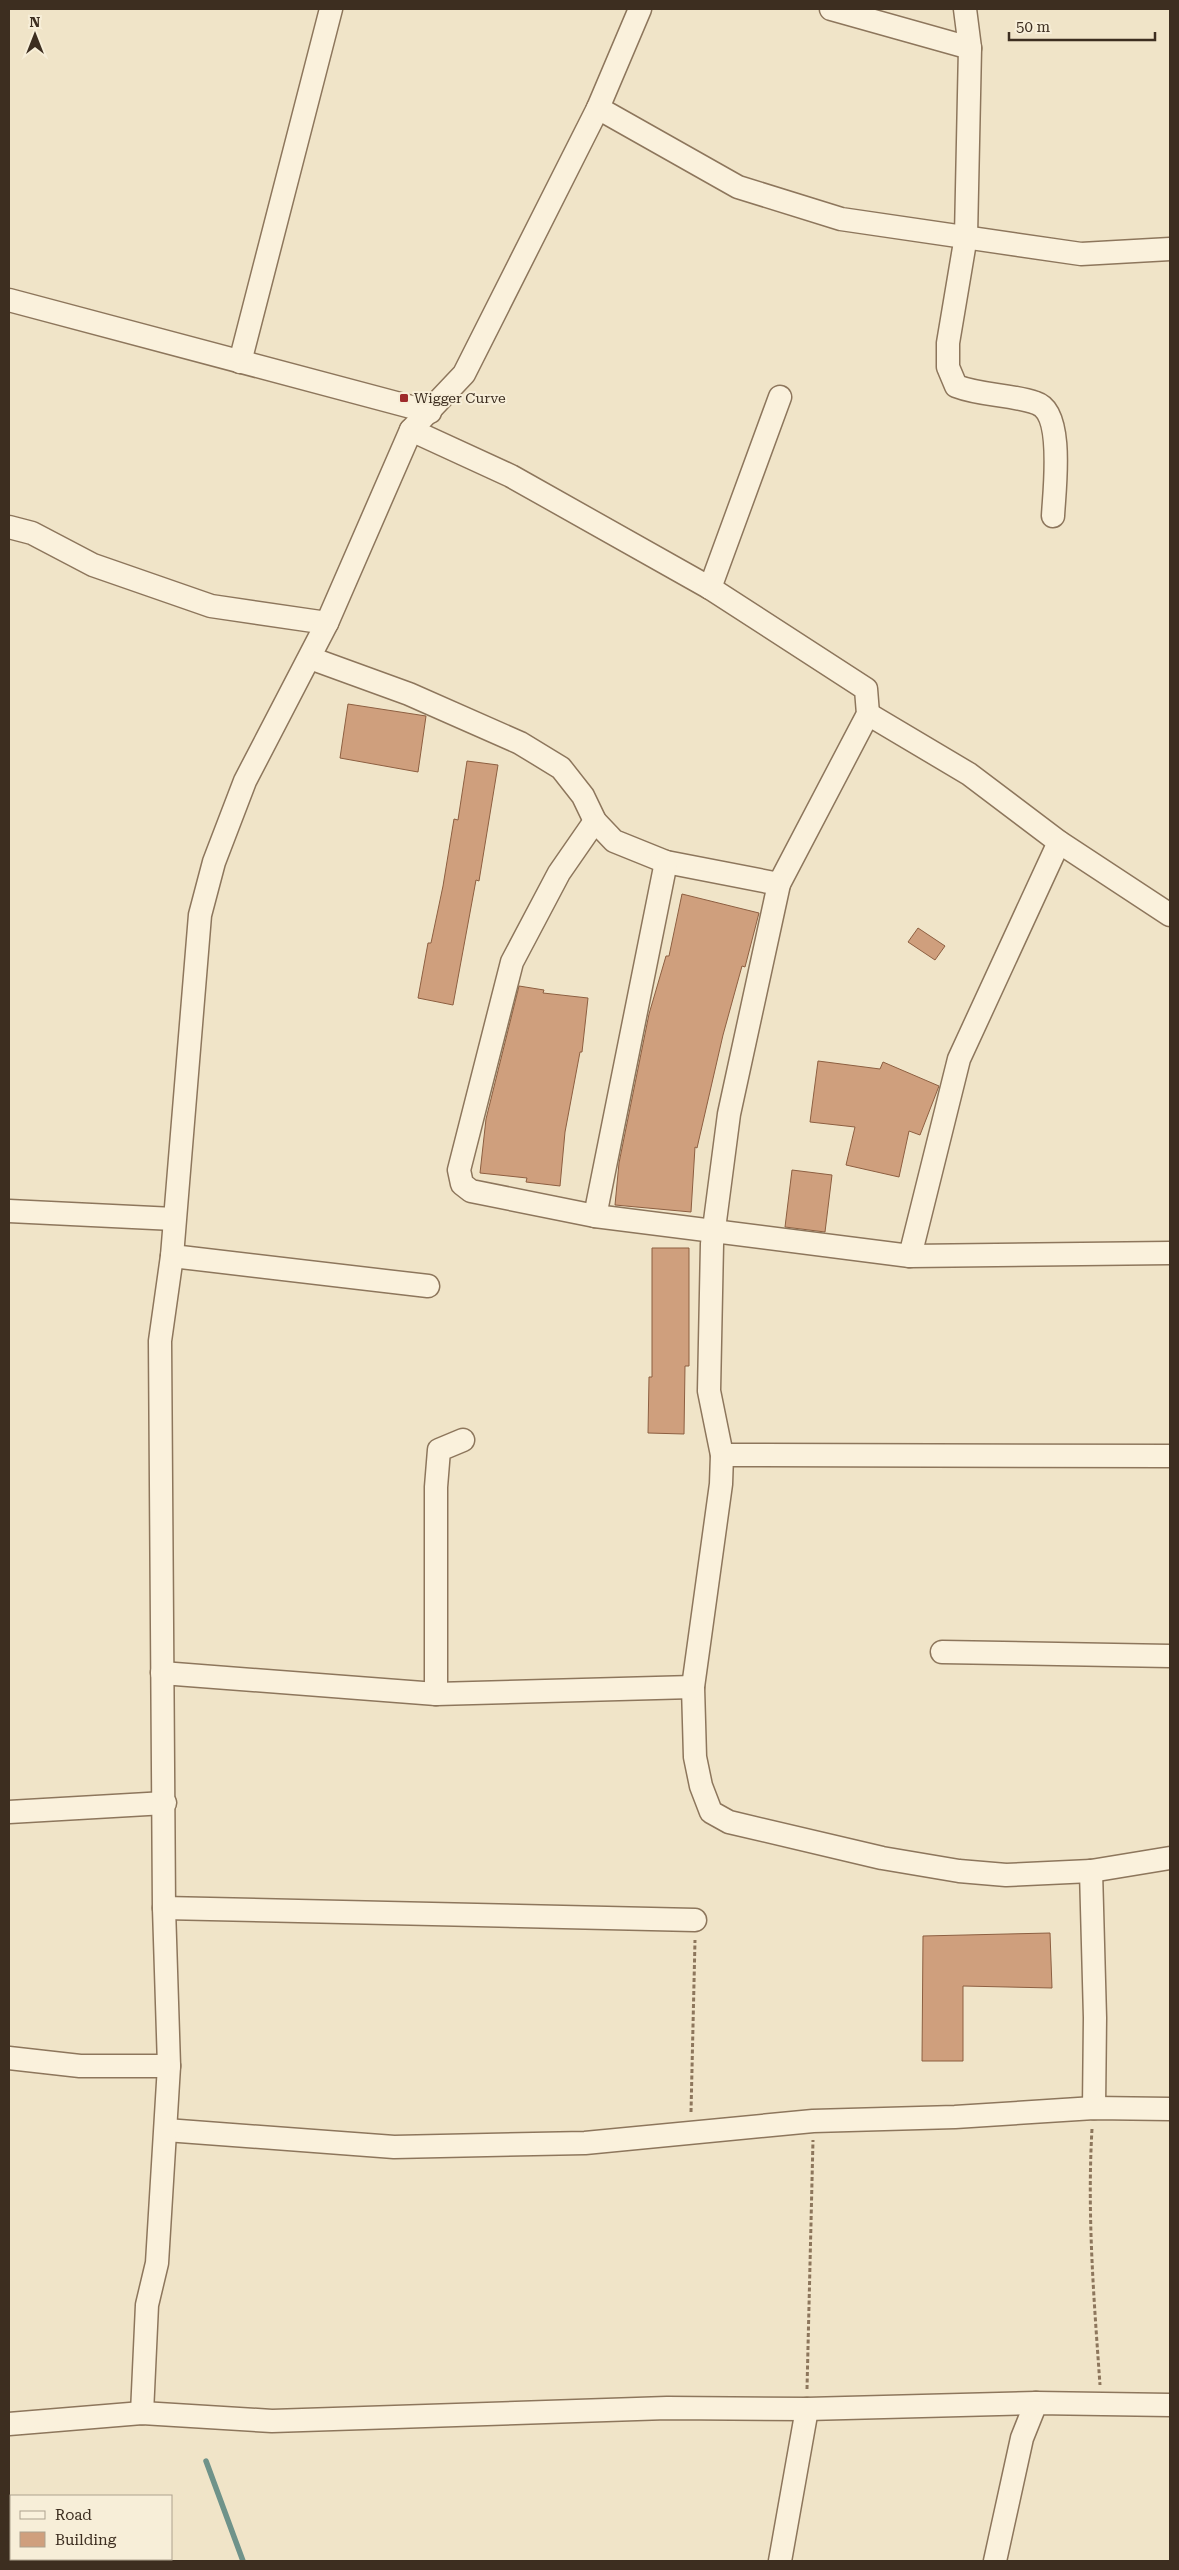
<svg xmlns="http://www.w3.org/2000/svg" width="1179" height="2570" viewBox="0 0 1179 2570" font-family="'Roboto Serif',serif">
	<style>
		.lines { fill: none; stroke-linecap: round; stroke-linejoin: round }
		.stream { stroke: #6f938a; stroke-width: 5.5 }
		.building { fill: #cf9f7d; stroke: #8d5f41 }
		.minor-casing { stroke: #8d765c; stroke-width: 25 }
		.path { stroke: #8d765c; stroke-width: 3; stroke-dasharray: 4 2.5; stroke-linecap: butt }
		.minor { stroke: #faf1dc; stroke-width: 22 }
		.poi-dot { fill: #9e2a2b; stroke: #f7eed8; stroke-width: 2 }
		.labels { text-anchor: middle; dominant-baseline: central; stroke-width: 4; stroke-linejoin: round; paint-order: stroke }
		.poi-label { font-size: 14px; fill: #3d2e20; stroke: #f7eed8; text-anchor: start }
	</style>
	<rect width="100%" height="100%" fill="#f0e4c8"/>
	<g class="lines">
		<!-- stream -->
		<path class="stream" d="M206 2461 243 2561"/>
	</g>
	<!-- building -->
	<g class="building">
		<path d="M348 704 426 716 418 772 340 758Z"/>
		<path d="M467 761 498 765 479 881 476 880 453 1005 418 998 428 943H431L443 886 454 819 458 820Z"/>
		<path d="M682 894 759 913 745 967 742 966 723 1035 697 1148 695 1147 691 1212 615 1205 619 1163 649 1014 666 956H669Z"/>
		<path d="M918 928 945 946 935 960 908 942Z"/>
		<path d="M519 986 544 990 543 993 588 998 582 1052H580L565 1132 560 1186 526 1182 527 1178 480 1173 486 1119Z"/>
		<path d="M818 1061 880 1069 883 1062 939 1086 920 1135 909 1131 899 1177 846 1165 855 1127 810 1122Z"/>
		<path d="M792 1170 832 1175 825 1232 785 1227Z"/>
		<path d="M652 1248H689V1366H685L684 1434 648 1433 649 1377H652Z"/>
		<path d="M1050 1933 1052 1988 963 1986V2061H922L923 1936Z"/>
	</g>
	<g class="lines">
		<defs>
			<g id="minor">
				<path d="M831 9 970 48"/>
				<path d="M965 9 970 48 966 236 948 343V367L956 386C982 396 1010 394 1036 403 1065 412 1054 492 1053 516"/>
				<path d="M598 108 738 187 841 219 1081 254 1170 249"/>
				<path d="M9 300 430 412"/>
				<path d="M240 362 331 9"/>
				<path d="M411 430 511 476 710 588 866 689 868 714 779 884 729 1114 712 1244 709 1391 722 1455 721 1484 693 1687 695 1757 701 1786 711 1812 729 1822 882 1858 959 1871 1006 1875 1091 1871 1170 1858"/>
				<path d="M9 527 32 533 93 565 211 606 327 623"/>
				<path d="M710 588 780 397"/>
				<path d="M310 658 409 694 520 743 561 768 583 796 595 821 614 841 666 862 779 884"/>
				<path d="M868 714 969 774 1059 842 1170 915"/>
				<path d="M595 821 559 873 512 962 459 1170 462 1184 471 1191 595 1216 910 1256 1170 1253"/>
				<path d="M9 1211 174 1219"/>
				<path d="M595 1216 666 862"/>
				<path d="M172 1256 428 1286"/>
				<path d="M910 1256 959 1059 1059 842"/>
				<path d="M722 1455 1170 1456"/>
				<path d="M942 1652 1170 1656"/>
				<path d="M162 1673 436 1694 693 1687"/>
				<path d="M436 1694V1487L439 1450 463 1440"/>
				<path d="M9 1812 165 1803"/>
				<path d="M1091 1871 1095 2018 1094 2108"/>
				<path d="M164 1908 695 1920"/>
				<path d="M9 2058 80 2066H169"/>
				<path d="M166 2130 394 2147 585 2143 813 2121 955 2117 1094 2108 1170 2109"/>
				<path d="M142 2413 147 2305 157 2263 169 2066 164 1908 160 1341 172 1256 200 915 214 862 245 781 327 623 411 430 464 374 598 108 640 9"/>
				<path d="M9 2424 142 2413 272 2421 667 2408 807 2409 1036 2403 1170 2405"/>
				<path d="M780 2561 807 2409"/>
				<path d="M995 2561 1022 2438 1036 2403"/>
			</g>
		</defs>
		<!-- minor casing -->
		<use href="#minor" class="minor-casing"/>
		<!-- path -->
		<g class="path">
			<path d="M691 2112 695 1940"/>
			<path d="M1092 2129C1087 2215 1094 2300 1100 2385"/>
			<path d="M807 2389 813 2140"/>
		</g>
		<!-- minor -->
		<use href="#minor" class="minor"/>
	</g>
	<!-- markers -->
	<rect class="poi-dot" x="399" y="393" width="10" height="10" rx="2.5"/>
	<g class="labels">
		<!-- poi labels -->
		<g class="poi-label">
			<text x="414" y="398">Wigger Curve</text>
		</g>
	</g>
	<!-- border -->
	<rect width="1179" height="2570" fill="none" stroke="#3d2e20" stroke-width="20"/>
	<!-- legend -->
	<rect x="10" y="2495" width="162" height="65" fill="#f7eed8" stroke="#ada18e"/>
	<rect x="20" y="2511" width="25" height="8" fill="#faf1dc" stroke="#ada18e"/>
	<text x="55" y="2520" font-size="15" fill="#3d2e20">Road</text>
	<rect x="20" y="2532" width="25" height="15" fill="#cf9f7d" stroke="#ada18e"/>
	<text x="55" y="2545" font-size="15" fill="#3d2e20">Building</text>
	<!-- north arrow -->
	<g transform="translate(35 35)" stroke="#f7eed8" stroke-width="4" paint-order="stroke">
	<path d="M0-4L9 19L0 12L-9 19Z" fill="#3d2e20"/>
	<text y="-8" font-size="14" font-weight="bold" text-anchor="middle" fill="#3d2e20">N</text>
	</g>
	<!-- scale -->
	<path d="M1009 32v8h146v-8" fill="none" stroke="#3d2e20" stroke-width="2.5"/>
	<text x="1016" y="32" font-size="15" fill="#3d2e20" stroke="#f7eed8" stroke-width="4" paint-order="stroke">50 m</text>
</svg>
